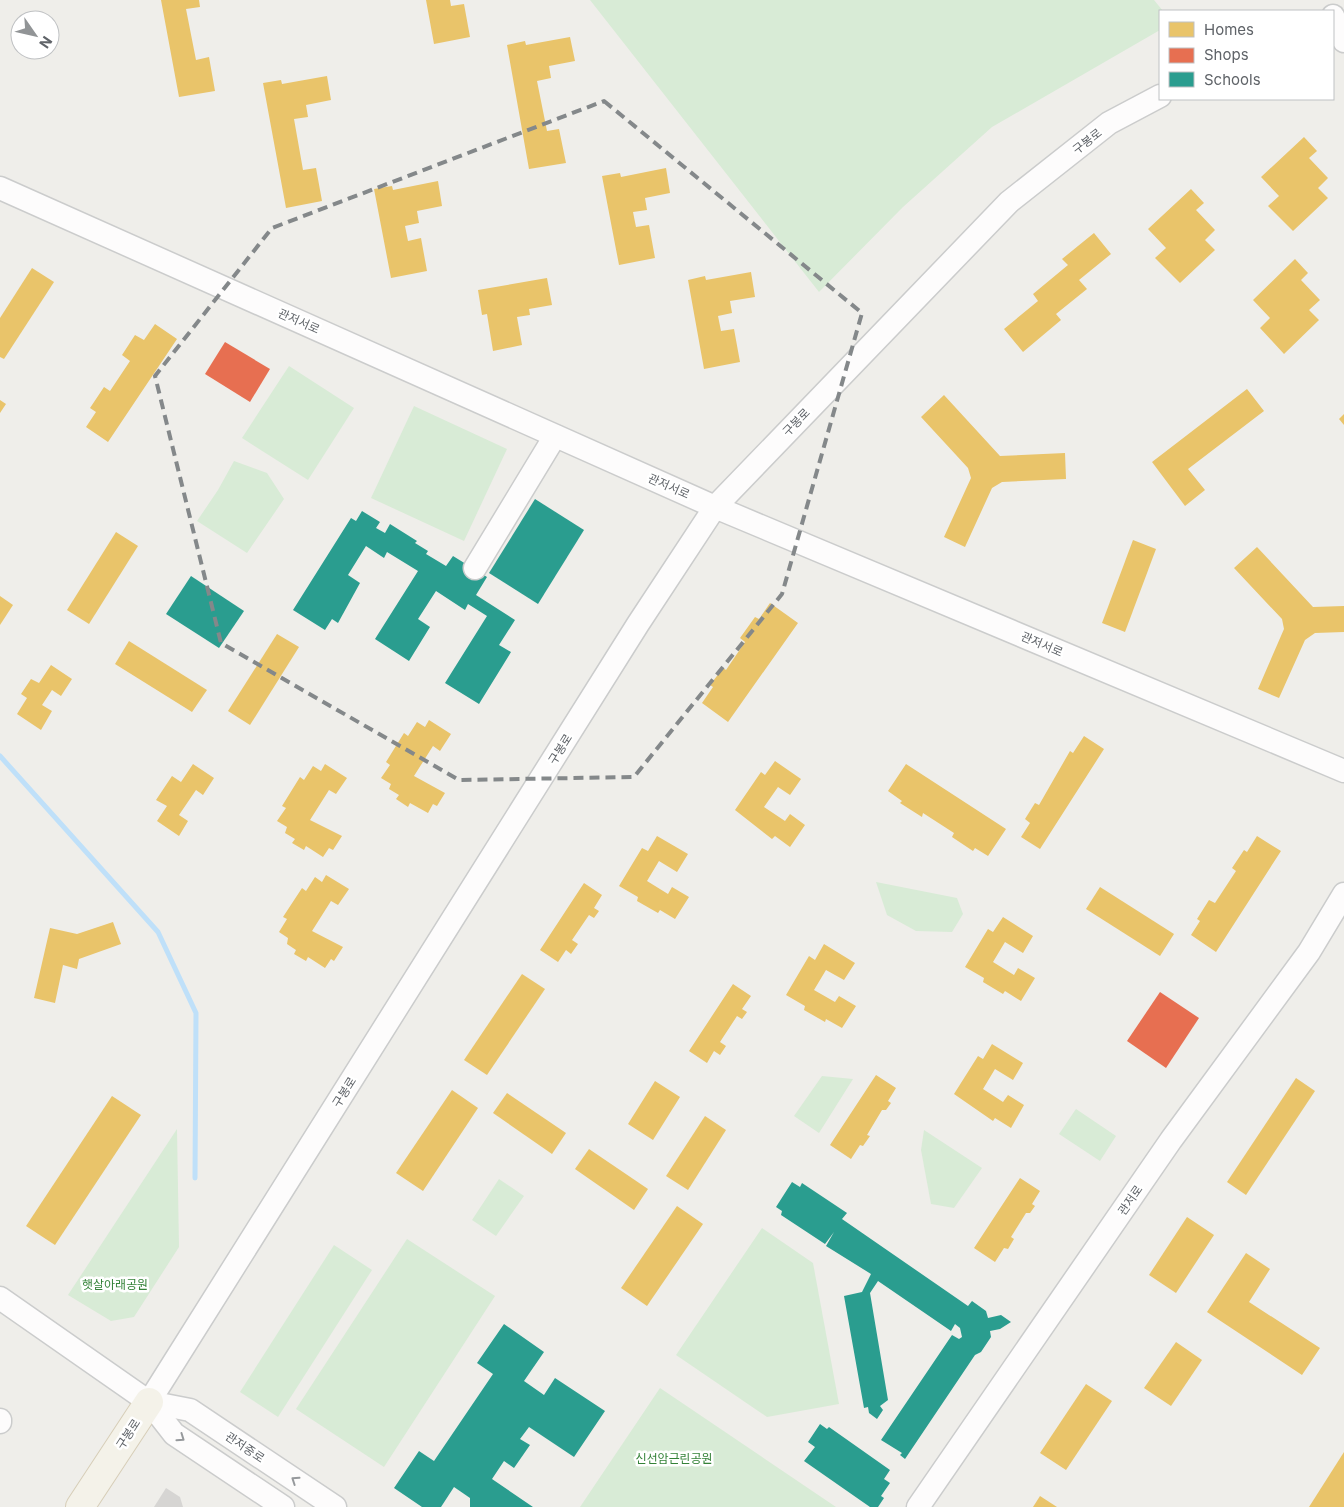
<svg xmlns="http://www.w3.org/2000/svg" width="1344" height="1507" viewBox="0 0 1344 1507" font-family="Inter,'Noto Sans KR',sans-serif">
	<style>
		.green { fill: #d8ebd6 }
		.homes { fill: #e9c46a }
		.shops { fill: #e76f51 }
		.schools { fill: #2a9d8f }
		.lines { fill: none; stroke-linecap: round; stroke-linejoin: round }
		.stream { stroke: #bfe0f9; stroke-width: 5 }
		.building { fill: #d6d5d3 }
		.minor-casing { stroke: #cbcccc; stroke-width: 25 }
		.major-casing { stroke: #d7ceb8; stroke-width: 30 }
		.minor { stroke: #fdfcfc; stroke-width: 22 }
		.major { stroke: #f4f2e9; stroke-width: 28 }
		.oneway { stroke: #96999c }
		.marked { fill: none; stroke: #84888a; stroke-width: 4; stroke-dasharray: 10 6; stroke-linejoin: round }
		.labels { text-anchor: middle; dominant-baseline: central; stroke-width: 5; stroke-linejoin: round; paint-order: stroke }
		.street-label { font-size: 12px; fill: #5f6368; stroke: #fff }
		.park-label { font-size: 12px; fill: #348238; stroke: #fff }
	</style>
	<rect width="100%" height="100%" fill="#efeeea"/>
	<!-- green -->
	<g class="green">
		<path d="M590 0H1154L1163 11H1160V30L992 127 903 207 819 292Z"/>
		<path d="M289 366 354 408 308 480 242 438Z"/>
		<path d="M414 406 507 449 464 541 371 498Z"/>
		<path d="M234 461 267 473 284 499 247 553 197 521 218 490Z"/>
		<path d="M876 882 957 898 963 914 952 932 916 931 887 915Z"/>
		<path d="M822 1076 853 1079 819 1133 794 1116Z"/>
		<path d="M1076 1109 1116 1136 1100 1161 1059 1134Z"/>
		<path d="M177 1129 179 1247 134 1317 111 1321 68 1295Z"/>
		<path d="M924 1130 982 1168 954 1208 931 1204 921 1150Z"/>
		<path d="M499 1179 524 1196 496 1236 472 1220Z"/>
		<path d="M762 1228 813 1263 839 1404 767 1417 676 1355Z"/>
		<path d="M407 1239 495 1296 384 1467 296 1409Z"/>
		<path d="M334 1245 372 1270 278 1417 240 1392Z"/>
		<path d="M660 1388 836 1507H580Z"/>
	</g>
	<!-- homes -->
	<g class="homes">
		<path d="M161 0H199L200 7 186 9 196 60 209 57 215 91 179 97Z"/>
		<path d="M426 0H450L451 6 464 4 470 37 434 44Z"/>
		<path d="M570 37 575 61 549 66 551 78 537 81 547 131 559 129 566 163 529 169 507 45 525 41 526 45Z"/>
		<path d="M327 76 331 100 306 105 308 117 294 119 303 170 316 168 322 201 286 208 263 83 281 80 282 84Z"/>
		<path d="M1304 137 1317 151 1309 158 1328 178 1318 188 1328 198 1293 231 1268 206 1279 196 1261 177Z"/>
		<path d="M666 168 670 193 645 198 647 210 633 212 636 227 649 225 655 258 619 265 602 176 620 173 621 177Z"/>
		<path d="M438 181 442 206 417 211 419 223 405 226 408 241 421 238 427 271 391 278 374 189 392 186 393 190Z"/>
		<path d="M1191 189 1204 203 1196 210 1215 230 1205 240 1215 250 1180 283 1155 258 1166 248 1148 229Z"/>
		<path d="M1094 233 1111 254 1079 280 1087 289 1056 314 1061 320 1023 352 1004 329 1038 301 1033 294 1068 265 1062 259Z"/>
		<path d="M1295 259 1308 273 1301 280 1320 300 1309 310 1319 320 1284 354 1260 328 1270 318 1253 300Z"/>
		<path d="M32 268 54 282 4 359 0 357V318Z"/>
		<path d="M751 272 755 297 730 301 732 313 718 316 721 331 734 329 740 362 704 369 688 280 705 276 706 280Z"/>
		<path d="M547 278 552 305 529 309 530 315 517 317 522 345 493 351 487 314 482 315 478 290Z"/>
		<path d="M155 324 177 339 108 442 86 427 96 412 90 408 104 387 110 391 130 361 122 355 135 335 144 340Z"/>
		<path d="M1247 389 1264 411 1188 469 1205 490 1185 506 1152 462Z"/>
		<path d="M944 395 1000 456 1065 453 1066 479 1002 482 992 488 965 547 944 537 971 478 968 468 921 417Z"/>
		<path d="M0 400 6 404 0 413Z"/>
		<path d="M1344 414V425L1339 419Z"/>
		<path d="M116 532 138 546 89 624 67 610Z"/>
		<path d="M1133 540 1156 549 1125 632 1102 623Z"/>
		<path d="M1257 547 1313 607 1344 606V632L1315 633 1305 640 1279 698 1258 689 1284 629 1282 619 1234 568Z"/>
		<path d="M0 596 13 605 0 625Z"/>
		<path d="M770 603 798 623 728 722 702 703 713 687 710 685 723 668 726 670 745 642 740 638 755 617 759 619Z"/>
		<path d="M277 634 299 647 250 725 228 711Z"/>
		<path d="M129 641 207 690 192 712 115 664Z"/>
		<path d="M51 665 72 679 61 696 52 690 42 705 52 711 41 730 17 714 27 698 21 694 31 679 39 683Z"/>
		<path d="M429 720 451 734 440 751 433 746 414 776 445 793 437 806 433 804 428 813 410 803 408 807 396 799 399 795 389 789 391 784 381 778 390 765 386 762 404 733 408 736 417 722 425 727Z"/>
		<path d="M1084 736 1104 749 1040 849 1021 837 1030 823 1025 819 1035 803 1039 805 1070 751 1073 753Z"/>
		<path d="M775 761 801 779 790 795 778 787 764 807 785 821 790 814 805 825 790 847 775 836 772 839 735 810 761 772 765 775Z"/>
		<path d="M193 764 214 778 203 795 196 790 179 815 188 821 179 836 157 821 167 806 156 800 172 776 181 782Z"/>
		<path d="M325 764 347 778 336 794 329 790 310 820 342 836 333 850 329 848 323 857 306 846 304 850 292 843 295 839 285 833 287 827 277 821 286 808 282 806 300 777 304 780 313 766 321 771Z"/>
		<path d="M906 764 1006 829 988 856 975 848 973 851 952 837 954 833 923 813 922 817 900 803 902 801 888 791Z"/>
		<path d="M657 836 688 854 677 872 659 861 647 881 668 894 672 887 689 897 675 919 660 910 658 913 637 901 638 897 619 886 642 848 648 851Z"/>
		<path d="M1257 836 1281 851 1216 952 1191 935 1200 921 1197 919 1209 900 1215 903 1236 871 1232 868 1244 850 1247 852Z"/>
		<path d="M326 875 349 889 338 905 331 901 312 931 343 947 334 961 331 959 325 968 308 957 306 961 294 954 296 950 287 944 288 938 279 932 287 919 283 917 302 888 306 891 315 877 322 882Z"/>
		<path d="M584 883 602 895 594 908 599 911 594 918 589 915 572 940 578 944 571 954 566 950 558 962 540 950Z"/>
		<path d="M1100 887 1174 934 1160 956 1086 909Z"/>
		<path d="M1003 917 1033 936 1023 953 1005 942 993 962 1014 975 1018 968 1035 978 1021 1001 1005 991 1003 994 983 982 984 978 965 967 988 929 993 932Z"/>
		<path d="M113 922 121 944 79 959 77 969 63 965 55 1003 34 998 50 928 77 934Z"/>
		<path d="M824 944 855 963 844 980 826 970 814 990 835 1002 839 996 856 1006 842 1028 826 1019 825 1022 804 1010 805 1006 786 995 809 956 815 960Z"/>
		<path d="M522 974 545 989 487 1075 464 1060Z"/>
		<path d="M733 984 751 996 742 1009 747 1012 742 1019 737 1016 720 1042 726 1046 720 1055 714 1051 707 1063 689 1051Z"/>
		<path d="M992 1044 1023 1063 1013 1080 995 1069 983 1089 1003 1102 1008 1095 1024 1105 1011 1128 995 1118 993 1121 954 1094 978 1056 983 1059Z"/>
		<path d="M876 1075 896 1088 888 1101 891 1103 886 1110H882L867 1135 870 1136 863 1146 860 1145 851 1159 830 1145Z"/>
		<path d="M1296 1078 1315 1091 1246 1195 1227 1182Z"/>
		<path d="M655 1081 680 1097 653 1140 628 1124Z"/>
		<path d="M452 1090 478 1108 423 1191 396 1173Z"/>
		<path d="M507 1093 566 1133 552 1154 493 1113Z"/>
		<path d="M112 1096 141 1115 55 1245 26 1226Z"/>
		<path d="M705 1116 726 1130 688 1190 666 1176Z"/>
		<path d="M589 1149 648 1189 634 1210 575 1169Z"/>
		<path d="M1020 1178 1040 1191 1032 1204 1035 1206 1030 1213H1026L1011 1237 1014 1239 1008 1249 1004 1248 995 1262 974 1248Z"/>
		<path d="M677 1206 703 1224 647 1306 621 1288Z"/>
		<path d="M1187 1217 1214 1235 1176 1293 1149 1275Z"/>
		<path d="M1246 1253 1270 1269 1249 1302 1320 1348 1302 1375 1207 1312Z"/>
		<path d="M1176 1342 1202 1360 1171 1406 1144 1388Z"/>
		<path d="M1086 1384 1112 1401 1066 1470 1040 1453Z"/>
		<path d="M1344 1452V1507H1309Z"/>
		<path d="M1040 1496 1057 1507H1033Z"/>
	</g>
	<!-- shops -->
	<g class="shops">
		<path d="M225 342 270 369 250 402 205 374Z"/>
		<path d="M1160 992 1199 1018 1166 1068 1127 1041Z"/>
	</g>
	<!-- schools -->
	<g class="schools">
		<path d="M535 499 584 530 538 604 489 573Z"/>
		<path d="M362 511 380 522 376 528 385 533 390 524 417 541 415 543 428 551 426 554 446 566 453 556 487 577 476 595 515 620 499 645 511 652 479 704 445 683 487 616 468 604 465 610 436 591 418 619 430 627 409 661 375 639 418 571 387 552 384 558 366 546 348 575 360 583 338 623 332 619 325 630 293 610 351 518 356 521Z"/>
		<path d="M191 576 244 611 219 648 166 614Z"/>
		<path d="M792 1182 800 1187 802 1183 847 1213 842 1219 968 1306 972 1301 986 1311 988 1318 1001 1315 1011 1322 1000 1329 990 1331 991 1337 981 1352 975 1355 905 1459 900 1455 902 1453 881 1440 952 1335 959 1339 962 1337 960 1328 955 1324 951 1331 878 1281 870 1293 888 1400 880 1406 883 1410 877 1419 869 1413 868 1407 864 1408 844 1296 862 1292 871 1274 826 1246 834 1232 825 1244 781 1215 782 1211 776 1207Z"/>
		<path d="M504 1324 544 1352 524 1381 544 1395 555 1378 605 1411 574 1457 529 1427 520 1439 530 1445 514 1468 504 1461 492 1479 533 1507H470V1498L454 1487 441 1507H422L394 1488 419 1451 434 1461 493 1374 477 1363Z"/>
		<path d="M820 1424 827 1429 829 1427 890 1470 884 1479 890 1483 881 1496 884 1498 878 1507H870L804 1461 815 1447 808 1442Z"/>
	</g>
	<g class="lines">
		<!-- stream -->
		<path class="stream" d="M0 756 158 932 196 1013 195 1178"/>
	</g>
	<!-- building -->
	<path class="building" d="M166 1488 180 1497 183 1507H154Z"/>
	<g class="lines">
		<defs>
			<g id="minor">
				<path d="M1333 16 1344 41"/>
				<path d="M0 188 715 507 1344 771"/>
				<path d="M475 568 555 436"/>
				<path d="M0 1298 149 1402 174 1434 283 1507"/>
				<path d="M149 1402 638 624 715 507 1009 202 1109 123 1160 96"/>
				<path d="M149 1402 190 1410 335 1507"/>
				<path d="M0 1420V1422"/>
				<path d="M918 1507 1171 1140 1309 952 1344 894"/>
			</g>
			<path id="major" d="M80 1507 149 1402"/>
		</defs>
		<!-- minor casing -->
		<use href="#minor" class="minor-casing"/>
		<!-- major casing -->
		<use href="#major" class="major-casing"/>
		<!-- minor -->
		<use href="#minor" class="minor"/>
		<!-- major -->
		<use href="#major" class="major"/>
	</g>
	<!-- one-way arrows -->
	<defs><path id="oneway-chevron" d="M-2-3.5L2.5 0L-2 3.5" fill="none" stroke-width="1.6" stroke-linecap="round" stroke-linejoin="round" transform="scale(1.25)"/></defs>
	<g class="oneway">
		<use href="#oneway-chevron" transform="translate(181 1438) rotate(35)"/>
		<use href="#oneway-chevron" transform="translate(295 1480) rotate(-146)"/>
	</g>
	<!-- marked area -->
	<path class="marked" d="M604 101 862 313 782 594 634 777 459 780 221 643 155 376 272 228Z"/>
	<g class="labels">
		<!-- street labels -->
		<g class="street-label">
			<text transform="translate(1087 141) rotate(-38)">구봉로</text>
			<text transform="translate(299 321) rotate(24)">관저서로</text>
			<text transform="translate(796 422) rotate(-46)">구봉로</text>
			<text transform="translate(669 486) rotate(24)">관저서로</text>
			<text transform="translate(1042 644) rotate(23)">관저서로</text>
			<text transform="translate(560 749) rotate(-58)">구봉로</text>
			<text transform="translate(344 1092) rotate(-58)">구봉로</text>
			<text transform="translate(1130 1200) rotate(-55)">관저로</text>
			<text transform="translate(128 1434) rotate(-57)">구봉로</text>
			<text transform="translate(245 1447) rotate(34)">관저중로</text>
		</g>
		<!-- park labels -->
		<g class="park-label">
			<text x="115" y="1284">햇살아래공원</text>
			<text x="674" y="1458">신선암근린공원</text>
		</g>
	</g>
	<!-- legend -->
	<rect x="1159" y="10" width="175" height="90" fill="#ffffff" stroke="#bfc1c3"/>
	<rect x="1169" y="22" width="25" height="15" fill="#e9c46a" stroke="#bfc1c3"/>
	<text x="1204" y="35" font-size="15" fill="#5f6368">Homes</text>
	<rect x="1169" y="48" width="25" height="15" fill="#e76f51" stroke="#bfc1c3"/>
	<text x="1204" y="60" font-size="15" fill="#5f6368">Shops</text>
	<rect x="1169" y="72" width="25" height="15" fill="#2a9d8f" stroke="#bfc1c3"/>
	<text x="1204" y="85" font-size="15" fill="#5f6368">Schools</text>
	<!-- north arrow -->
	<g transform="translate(35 35) rotate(124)"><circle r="24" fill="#ffffff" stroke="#bfc1c3"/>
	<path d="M0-4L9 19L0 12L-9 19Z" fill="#919496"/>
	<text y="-8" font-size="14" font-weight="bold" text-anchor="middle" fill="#5f6368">N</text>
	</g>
</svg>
